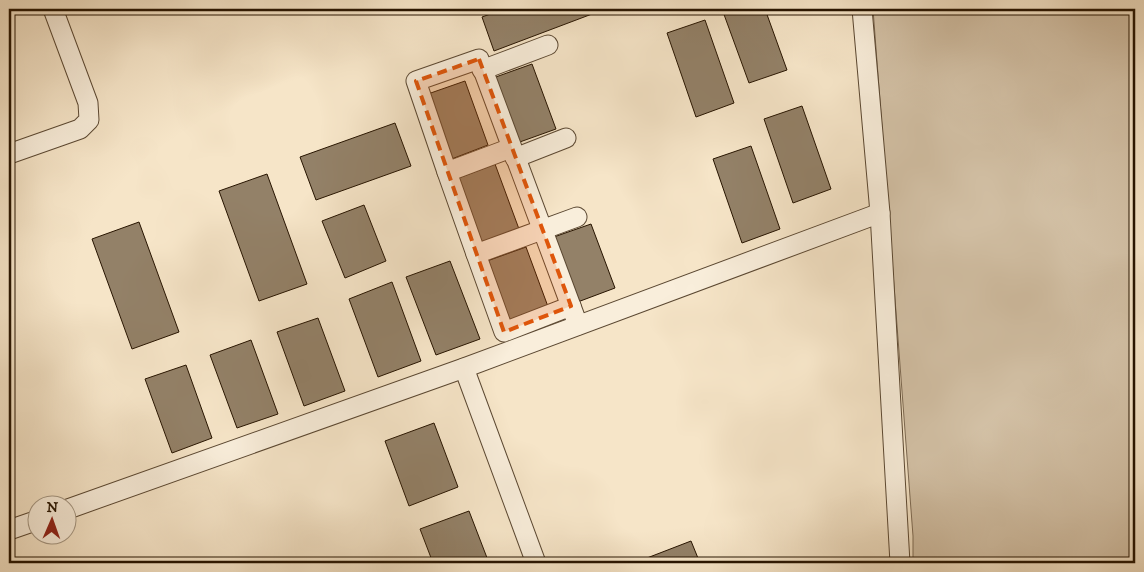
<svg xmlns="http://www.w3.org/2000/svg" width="1144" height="572" viewBox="0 0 1144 572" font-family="'IM FELL DW Pica',serif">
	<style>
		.green { fill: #d3c1a6; stroke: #7d6a53 }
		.building { fill: #938168; stroke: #271400 }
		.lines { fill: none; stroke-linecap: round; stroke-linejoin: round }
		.street-casing { stroke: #5b4832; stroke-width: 21 }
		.street { stroke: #f9eedb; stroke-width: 19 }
		.marked { fill: #de560b; fill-opacity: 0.2; stroke: #de560b; stroke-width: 4; stroke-dasharray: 10 6; stroke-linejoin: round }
	</style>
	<rect width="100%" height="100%" fill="#f6e5c8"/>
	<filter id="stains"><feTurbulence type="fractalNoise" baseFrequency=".004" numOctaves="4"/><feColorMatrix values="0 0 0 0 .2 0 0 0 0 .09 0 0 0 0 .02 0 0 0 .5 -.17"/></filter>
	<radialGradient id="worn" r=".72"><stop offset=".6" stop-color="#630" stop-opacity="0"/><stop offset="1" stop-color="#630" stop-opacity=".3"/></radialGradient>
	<!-- green -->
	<path class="green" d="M873 9H1135V563H913V536Z"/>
	<!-- building -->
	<g class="building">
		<path d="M504 9H590L592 14 494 51 482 17Z"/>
		<path d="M722 9H765L787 70 749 83Z"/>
		<path d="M705 20 734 103 696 117 667 33Z"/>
		<path d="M532 64 556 129 517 143 493 78Z"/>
		<path d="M465 81 488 145 449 160 425 95Z"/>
		<path d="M802 106 831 189 793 203 764 119Z"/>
		<path d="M395 123 411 166 316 200 300 157Z"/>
		<path d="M751 146 780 229 742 243 713 159Z"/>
		<path d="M495 164 519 229 480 244 456 179Z"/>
		<path d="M267 174 307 284 259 301 219 191Z"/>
		<path d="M364 205 386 261 345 278 322 221Z"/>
		<path d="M139 222 179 332 132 349 92 239Z"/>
		<path d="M591 224 615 288 575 303 551 238Z"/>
		<path d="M526 247 550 312 511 326 487 261Z"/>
		<path d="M450 261 480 339 436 355 406 277Z"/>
		<path d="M392 282 421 361 378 377 349 299Z"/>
		<path d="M318 318 345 391 304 406 277 332Z"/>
		<path d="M251 340 278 414 237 428 210 355Z"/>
		<path d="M186 365 212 438 172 453 145 379Z"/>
		<path d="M434 423 458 487 409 506 385 441Z"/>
		<path d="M469 511 489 563H433L420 529Z"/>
		<path d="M691 541 700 563H634Z"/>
	</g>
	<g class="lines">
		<defs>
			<g id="street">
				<path d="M862 9 880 213 900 563"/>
				<path d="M482 70 548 45"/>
				<path d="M511 148 447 172 416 81 479 59 578 325"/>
				<path d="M9 154 80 129 89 120 88 103 53 9"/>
				<path d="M515 158 566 138"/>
				<path d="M447 172 476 254 577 217"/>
				<path d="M476 254 504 332 571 306"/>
				<path d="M464 368 536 563"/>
				<path d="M68 509 464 368 880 213"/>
				<path d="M9 530 38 520"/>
			</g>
		</defs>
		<!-- street casing -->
		<use href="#street" class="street-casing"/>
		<!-- street -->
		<use href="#street" class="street"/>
	</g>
	<!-- marked area -->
	<path class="marked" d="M479 59 571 306 504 332 416 81Z"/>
	<!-- margin -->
	<rect width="1144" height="572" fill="none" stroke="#f6e5c8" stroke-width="30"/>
	<rect x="10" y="10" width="1124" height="552" fill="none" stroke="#271400" stroke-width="2.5"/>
	<rect x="15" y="15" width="1114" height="542" fill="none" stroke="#271400"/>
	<!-- north arrow -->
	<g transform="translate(52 520) rotate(2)"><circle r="24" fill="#f9eedb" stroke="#a59783"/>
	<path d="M0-4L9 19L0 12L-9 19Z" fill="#8f2418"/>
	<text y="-8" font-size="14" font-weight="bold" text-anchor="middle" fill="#271400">N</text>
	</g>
	<rect width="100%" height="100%" filter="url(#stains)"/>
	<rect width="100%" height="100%" fill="url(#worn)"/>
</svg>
